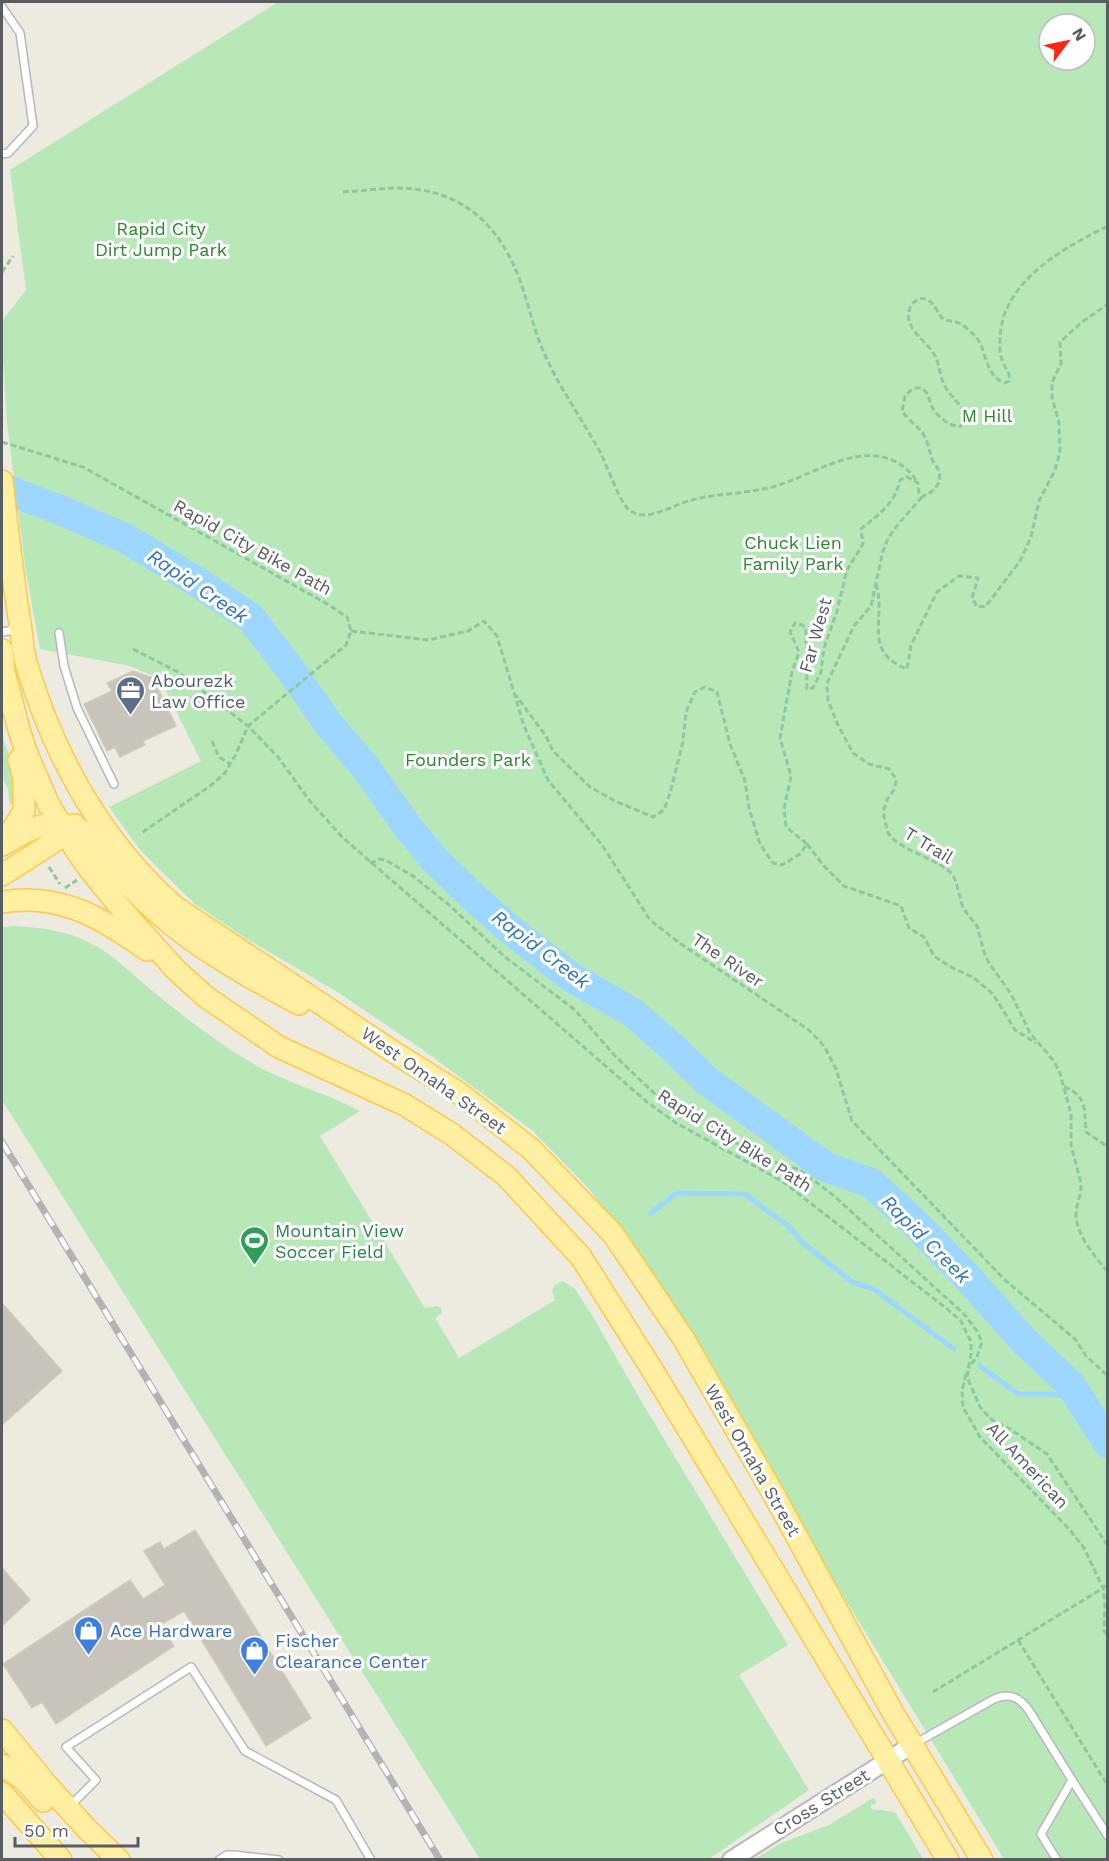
<svg xmlns="http://www.w3.org/2000/svg" width="1109" height="1861" viewBox="0 0 1109 1861" font-family="'Work Sans',sans-serif">
	<style>
		.green { fill: #b8e8b8; fill-rule: evenodd }
		.lines { fill: none; stroke-linecap: round; stroke-linejoin: round }
		.stream { stroke: #9dd6ff; stroke-width: 5 }
		.river { stroke: #9dd6ff; stroke-width: 30 }
		.building { fill: #c8c4bc; stroke: #d2cbbd; stroke-width: 1.5 }
		.service-casing { stroke: #b5b8be; stroke-width: 10 }
		.tertiary-casing { stroke: #b5b8be; stroke-width: 20 }
		.primary-casing { stroke: #ffc946; stroke-width: 24 }
		.path { stroke: #8fc89e; stroke-width: 3; stroke-dasharray: 6 3; stroke-linecap: butt }
		.service { stroke: #fff; stroke-width: 7 }
		.tertiary { stroke: #fff; stroke-width: 16 }
		.primary { stroke: #ffefa2; stroke-width: 21 }
		.rail-casing { stroke: #b2b3b3; stroke-width: 7 }
		.rail { stroke: #fff; stroke-width: 4.5; stroke-dasharray: 14; stroke-linecap: butt }
		.labels { text-anchor: middle; dominant-baseline: central; stroke-width: 6; stroke-linejoin: round; paint-order: stroke }
		.park-label { font-size: 18px; fill: #2b872e; stroke: #fff }
		.street-label { font-size: 18px; fill: #585d62; stroke: #fff }
		.service-label { font-size: 18px; fill: #4e5e75; stroke: #fff; text-anchor: start }
		.leisure-label { font-size: 18px; fill: #27864d; stroke: #fff; text-anchor: start }
		.shop-label { font-size: 18px; fill: #366cbe; stroke: #fff; text-anchor: start }
		.water-label { font-size: 20px; font-style: italic; fill: #3076bc; stroke: #fff }
	</style>
	<rect width="100%" height="100%" fill="#edeadf"/>
	<!-- green -->
	<g class="green">
		<path d="M278 2H1107V1859H1004L637 1259 590 1190 533 1131 423 1050 339 993 247 939 195 904 141 851 109 807 201 761 160 679 130 666 40 649 26 572 7 423 2 342V321L26 290 10 170ZM1049 24H1085V60H1049Z"/>
		<path d="M2 736 16 774 19 799 13 804H10L8 789 2 778Z"/>
		<path d="M15 926C41 928 67 930 90 943 113 954 132 974 151 990 183 1016 216 1042 252 1063 286 1083 325 1092 360 1111L320 1136 425 1308 437 1306 441 1308 442 1313 435 1318 459 1358 555 1300 552 1290 555 1285 563 1281 575 1289 593 1317 643 1404 788 1645 739 1675 809 1790 709 1859H480L2 1100V927Z"/>
		<path d="M873 1798 877 1803 870 1806 872 1809 895 1812 923 1859H755L781 1843 829 1825Z"/>
	</g>
	<g class="lines">
		<!-- stream -->
		<g class="stream">
			<path d="M651 1213 677 1193 745 1194 787 1225 803 1243 852 1282 874 1289 954 1349"/>
			<path d="M980 1366 1018 1394H1050L1079 1398"/>
		</g>
		<!-- river -->
		<path class="river" d="M2 488 60 510 127 539 194 580 251 618 290 669 330 726 366 768 407 826 433 858 470 894 507 927 571 977 633 1013 670 1045 707 1081 826 1167 871 1183 911 1219 969 1279 1025 1342 1071 1385 1108 1443"/>
	</g>
	<!-- building -->
	<g class="building">
		<path d="M133 671 153 678 176 726 143 741 145 745 120 757 115 747 107 751 84 704 112 691 107 683Z"/>
		<path d="M2 1303 62 1371 2 1425Z"/>
		<path d="M195 1530 311 1718 266 1746 184 1611 160 1625 174 1646 56 1724 42 1702 32 1708 3 1664 130 1580 143 1599 165 1585 144 1551 160 1542 164 1549Z"/>
		<path d="M2 1568 30 1600 2 1626Z"/>
	</g>
	<g class="lines">
		<defs>
			<g id="service">
				<path d="M2 7 20 33 33 126 8 153 2 154"/>
				<path d="M2 632 19 629"/>
				<path d="M59 633 64 666 77 708 114 784"/>
				<path d="M916 1743 994 1699C1010 1692 1021 1698 1030 1712L1072 1780"/>
				<path d="M70 1806 96 1780 66 1747 191 1667 245 1751 336 1800 371 1860"/>
				<path d="M219 1860 227 1855H234L279 1860"/>
				<path d="M1057 1860 1041 1834 1072 1780 1108 1836"/>
			</g>
			<path id="tertiary" d="M731 1860 912 1745"/>
			<g id="primary">
				<path d="M2 481C7 526 12 572 19 617 22 633 22 650 27 666 55 758 103 843 175 907L398 1055 459 1093 531 1149 613 1234 683 1338 774 1495 893 1713 982 1860"/>
				<path d="M2 650 4 672 18 726 26 752 49 805 78 853 90 870 124 912 177 971 206 997 279 1047 405 1105 453 1135 506 1176 581 1257 653 1371 948 1860"/>
				<path d="M5 842 24 811V778L19 760"/>
				<path d="M2 845C33 827 57 812 91 837 104 854 116 871 131 887 177 937 239 972 299 1004"/>
				<path d="M2 875 66 834 75 825"/>
				<path d="M2 902C60 892 102 918 147 950"/>
				<path d="M2 1730 47 1785 86 1828 119 1860"/>
				<path d="M2 1765 24 1780 43 1801"/>
				<path d="M2 1793 61 1860"/>
			</g>
		</defs>
		<!-- service casing -->
		<use href="#service" class="service-casing"/>
		<!-- tertiary casing -->
		<use href="#tertiary" class="tertiary-casing"/>
		<!-- primary casing -->
		<use href="#primary" class="primary-casing"/>
		<!-- path -->
		<g class="path">
			<path d="M343 192C360 191 377 189 393 188 455 187 495 218 518 275 528 301 533 328 544 353 559 387 582 419 600 452 607 465 619 500 628 509 645 525 673 504 692 500 718 493 746 494 772 487 811 477 858 440 898 463 906 468 912 473 917 482"/>
			<path d="M2 272 13 256"/>
			<path d="M2 442 83 467 329 605 347 617 351 631 346 645 248 726 236 754 225 773 210 786 140 834"/>
			<path d="M922 497 895 528 888 539 883 551 871 606 854 626 828 681 827 687 828 700 837 723 853 753 869 764 889 769 896 779 895 788 887 800 884 809V817L888 833 894 840 908 849 939 864 949 871 953 875 956 882 963 908 977 926 984 952 989 963 1011 994 1030 1033 1053 1060 1060 1073 1071 1114V1145L1081 1183C1082 1194 1076 1204 1076 1215 1077 1236 1095 1257 1108 1272"/>
			<path d="M876 584C887 617 861 651 907 669L911 645 937 592 959 576 978 578 972 598 977 607 986 606 1020 561 1031 537 1039 501 1055 470 1060 452 1059 423 1052 397V382L1061 364 1060 342 1082 322 1108 304"/>
			<path d="M351 631 428 640 468 631 484 621 497 636 524 726 548 780 602 845 650 920 681 944 809 1030 824 1046 836 1069 852 1121 1006 1281 1075 1339 1086 1356 1108 1376"/>
			<path d="M133 649 178 672 248 726 278 757 309 800 342 837 647 1102 676 1123 782 1181 946 1308 961 1321 971 1342V1354L967 1377 980 1407 992 1420 1010 1429 1047 1454 1108 1546"/>
			<path d="M514 693 546 736 553 751 590 787 615 801 653 817 664 810 670 793 683 742 686 712 695 692 705 687 717 692 730 744 745 781 749 808 760 844 773 863 782 865 800 854 807 844 786 827 784 809 791 776 780 738 792 672 799 652 790 632 795 623 802 625 806 628 807 689 813 688 821 672 824 648 837 611 847 570 863 544 861 529C879 514 895 504 900 480L907 477 918 483 919 493 922 497C933 492 942 485 939 472 938 467 934 464 932 459 929 450 928 441 922 432 916 425 908 420 902 411L905 396C910 390 918 384 925 391 929 395 929 400 931 405 936 415 949 428 961 426L966 417C963 407 954 399 948 391 941 382 940 370 937 360 931 342 902 331 910 308 911 304 915 301 919 299 932 296 936 311 942 318 947 321 951 321 956 322 963 324 970 331 975 336 987 348 984 376 1005 383L1009 381C1011 372 1004 368 1002 360 999 352 1000 345 1000 337 1003 281 1063 248 1108 226"/>
			<path d="M212 741 219 757 230 764"/>
			<path d="M807 844 824 866 844 886 901 906 909 928 924 937 934 956 949 966 974 978 993 994 1015 1030 1036 1043"/>
			<path d="M370 863 380 859 387 861 413 876 448 904 505 957 575 1010 616 1057 655 1094 734 1141 756 1156 800 1170 833 1195 964 1314 977 1331 982 1342 977 1357 968 1368"/>
			<path d="M49 867 60 884"/>
			<path d="M65 888 77 880"/>
			<path d="M1064 1087C1088 1096 1084 1110 1086 1132L1108 1147"/>
			<path d="M966 1374 962 1391 963 1407 980 1437 1070 1530 1084 1548 1103 1588 1105 1604 1104 1631 1108 1636"/>
			<path d="M1018 1640 1108 1786"/>
			<path d="M933 1692 1108 1585"/>
		</g>
		<!-- service -->
		<use href="#service" class="service"/>
		<!-- tertiary -->
		<use href="#tertiary" class="tertiary"/>
		<!-- primary -->
		<use href="#primary" class="primary"/>
		<defs>
			<path id="rail" d="M2 1142 440 1860"/>
		</defs>
		<!-- rail casing -->
		<use href="#rail" class="rail-casing"/>
		<!-- rail -->
		<use href="#rail" class="rail"/>
	</g>
	<!-- icons -->
	<defs>
		<symbol id="office-pin" viewBox="-11 -11 22 30"><path d="M0 17L-7.5 6A9.5 9.5 0 1 1 7.5 6Z" fill="#5c6f8a" stroke="#fff"/><path d="M-6-3h4V-5.5h4V-3h4V5H-6ZM-1-4.5V-3h2v-1.5ZM-6 0V1H6V0Z" fill="#fff"/></symbol>
		<symbol id="stadium-pin" viewBox="-11 -11 22 30"><path d="M0 17L-7.5 6A9.5 9.5 0 1 1 7.5 6Z" fill="#2e9e5b" stroke="#fff"/><path d="M0-5a6.5 5 0 1 0 0 10a6.5 5 0 1 0 0-10ZM-3.5-1.8h7v3.6h-7Z" fill="#fff"/></symbol>
		<symbol id="shop-pin" viewBox="-11 -11 22 30"><path d="M0 17L-7.5 6A9.5 9.5 0 1 1 7.5 6Z" fill="#3f7fe0" stroke="#fff"/><path d="M-5-2.5h2.3a2.7 3.5 0 0 1 5.4 0H5L5.5 6h-11ZM-1.5-2.5h3a1.5 2.3 0 0 0-3 0Z" fill="#fff"/></symbol>
	</defs>
	<g fill-rule="evenodd">
		<use href="#office-pin" x="114" y="674" width="33" height="45"/>
		<use href="#stadium-pin" x="238" y="1224" width="33" height="45"/>
		<use href="#shop-pin" x="72" y="1614" width="33" height="45"/>
		<use href="#shop-pin" x="238" y="1634" width="33" height="45"/>
	</g>
	<g class="labels">
		<!-- park labels -->
		<g class="park-label">
			<text x="161" y="228">Rapid City<tspan x="161" dy="21">Dirt Jump Park</tspan></text>
			<text x="987" y="415">M Hill</text>
			<text x="793" y="542">Chuck Lien<tspan x="793" dy="21">Family Park</tspan></text>
			<text x="468" y="759">Founders Park</text>
		</g>
		<!-- street labels -->
		<g class="street-label">
			<text transform="translate(253 547) rotate(29)">Rapid City Bike Path</text>
			<text transform="translate(815 635) rotate(-74)">Far West</text>
			<text transform="translate(929 845) rotate(31)">T Trail</text>
			<text transform="translate(728 960) rotate(34)">The River</text>
			<text transform="translate(434 1080) rotate(35)">West Omaha Street</text>
			<text transform="translate(735 1140) rotate(32)">Rapid City Bike Path</text>
			<text transform="translate(753 1460) rotate(60)">West Omaha Street</text>
			<text transform="translate(1028 1465) rotate(47)">All American</text>
			<text transform="translate(821 1802) rotate(-32)">Cross Street</text>
		</g>
		<!-- service labels -->
		<g class="service-label">
			<text x="151" y="680">Abourezk<tspan x="151" dy="21">Law Office</tspan></text>
		</g>
		<!-- leisure labels -->
		<g class="leisure-label">
			<text x="275" y="1230">Mountain View<tspan x="275" dy="21">Soccer Field</tspan></text>
		</g>
		<!-- shop labels -->
		<g class="shop-label">
			<text x="110" y="1630">Ace Hardware</text>
			<text x="275" y="1640">Fischer<tspan x="275" dy="21">Clearance Center</tspan></text>
		</g>
		<!-- water labels -->
		<g class="water-label">
			<text transform="translate(198 586) rotate(34)">Rapid Creek</text>
			<text transform="translate(541 949) rotate(37)">Rapid Creek</text>
			<text transform="translate(926 1239) rotate(45)">Rapid Creek</text>
		</g>
	</g>
	<!-- border -->
	<rect width="1109" height="1861" fill="none" stroke="#585d62" stroke-width="6"/>
	<!-- north arrow -->
	<g transform="translate(1067 42) rotate(58)"><circle r="28" fill="#ffffff" stroke="#bcbec0" stroke-width="1.5"/>
	<path d="M0-4.5L10 22L0 15L-10 22Z" fill="#fc2617"/>
	<text y="-9" font-size="16" font-weight="bold" text-anchor="middle" fill="#585d62">N</text>
	</g>
	<!-- scale -->
	<path d="M15 1837v9h123v-9" fill="none" stroke="#585d62" stroke-width="3"/>
	<text x="24" y="1837" font-size="18" fill="#585d62" stroke="#ffffff" stroke-width="4.5" paint-order="stroke">50 m</text>
</svg>
